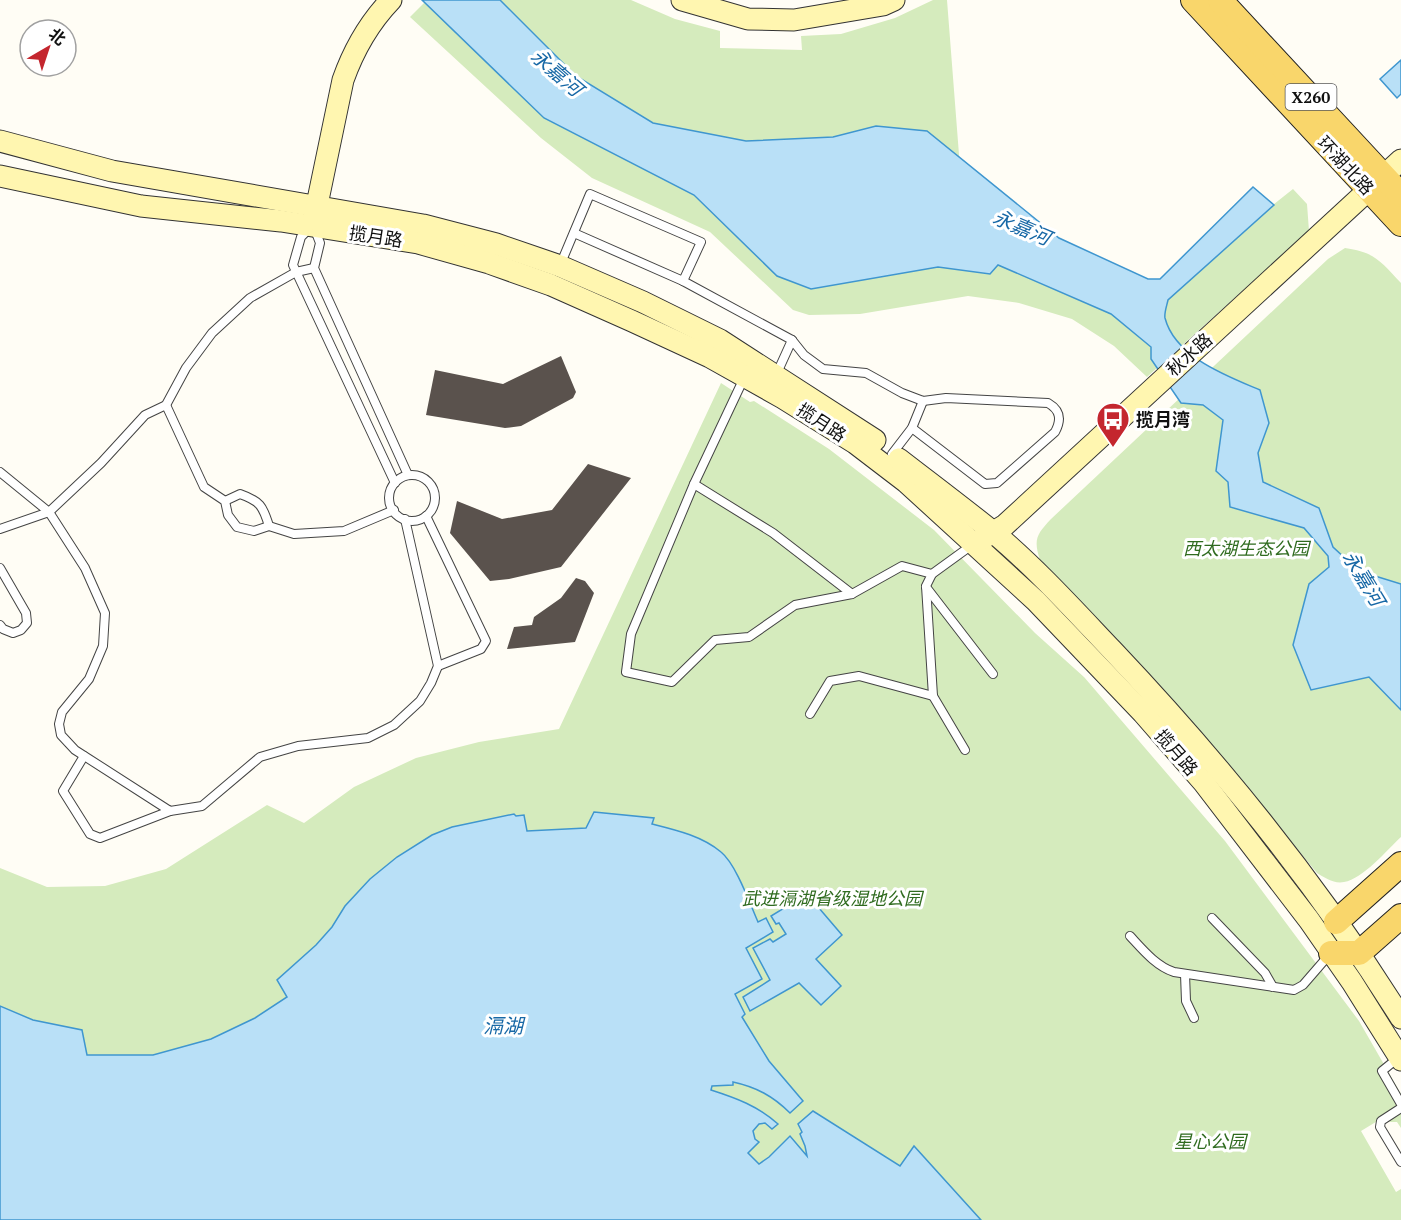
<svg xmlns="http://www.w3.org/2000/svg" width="1401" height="1220" viewBox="0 0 1401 1220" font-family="'PT Serif','Noto Sans SC',serif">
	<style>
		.green { fill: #d5ebbd }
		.water { fill: #b9e0f7; stroke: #3f96cf; stroke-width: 1.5 }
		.building { fill: #5a524d }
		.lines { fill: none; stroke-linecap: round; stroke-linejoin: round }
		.lane-casing { stroke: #444; stroke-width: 10 }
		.secondary-casing { stroke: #333; stroke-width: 23 }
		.primary-casing { stroke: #222; stroke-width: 26 }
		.lane { stroke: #fff; stroke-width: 8 }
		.secondary { stroke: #fff6b0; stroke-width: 21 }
		.primary { stroke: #f9d66b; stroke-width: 24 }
		.labels { text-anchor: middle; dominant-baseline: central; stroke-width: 6; stroke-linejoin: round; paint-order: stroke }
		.shield { fill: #fff; stroke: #585858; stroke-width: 1.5 }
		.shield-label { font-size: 16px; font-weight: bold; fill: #111 }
		.street-label { font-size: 18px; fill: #111; stroke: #fff }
		.poi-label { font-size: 18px; font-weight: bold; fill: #111; stroke: #fff; text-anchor: start }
		.park-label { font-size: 18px; font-style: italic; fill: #2f6b1f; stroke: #fff }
		.water-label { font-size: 20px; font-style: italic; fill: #1768a6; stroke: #fff }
	</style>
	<rect width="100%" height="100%" fill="#fffdf5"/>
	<!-- green -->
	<g class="green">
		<path d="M427 0H631L675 19 720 31V48L802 50 801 36 841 34 895 18 933 0H947L965 232 1144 308 1293 189 1307 204 1309 231 1147 377 1114 346 1072 319 1019 303 968 296 860 314 809 315 793 310 710 232 592 178 541 138 410 17Z"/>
		<path d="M1345 248C1375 252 1381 262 1401 283V837C1387 850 1363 879 1344 882 1334 884 1325 878 1317 873L1196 726 1110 632 1040 560C1033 539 1037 534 1051 519L1328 259Z"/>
		<path d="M721 383 750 402 754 401 829 449 934 530 1035 633 1084 677 1225 841 1359 1021 1401 1094V1128L1397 1122H1390L1384 1117 1361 1131 1396 1192 1401 1189V1220H0V868L47 887 105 886 166 869 267 805 304 823 354 787 416 758 479 742 559 729Z"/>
	</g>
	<!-- water -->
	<g class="water">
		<path d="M422 0H500L576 76 653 123 746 141 833 137 876 126 927 131 1059 238 1148 279H1160L1253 187 1274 205 1168 300C1167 305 1164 313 1165 318 1175 357 1227 376 1260 390L1269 423 1258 453 1263 482 1319 508 1333 547 1359 571 1401 584V710L1369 677 1311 690 1293 645 1309 584 1329 567 1328 556 1304 528 1230 507 1228 482 1216 471 1223 420 1203 405 1181 403 1151 359V347L1111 314 998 265 990 274 938 267 811 289 777 276 694 195 544 118Z"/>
		<path d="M1401 60V94L1397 98 1380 79Z"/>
		<path d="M594 812 654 818 652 824C676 830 702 836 721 852 736 864 750 904 758 922L766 918 773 932 746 948 762 979 735 994 745 1014 742 1017 769 1061 803 1101 790 1113C773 1096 756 1087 733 1082V1085L712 1086 711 1090C736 1098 758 1106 778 1124L772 1129 765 1123 759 1124 753 1131 755 1139 759 1142 748 1153 759 1164 769 1157 790 1136 807 1156 805 1146 800 1134 802 1132 798 1124 813 1111 900 1166 914 1146 981 1220H0V1006L33 1020 82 1030 87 1055H153L211 1039 255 1018 287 997 277 980 316 945 332 927 345 906 370 879 397 857 432 835 452 827 514 814 516 816 524 815 527 831 586 828Z"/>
		<path d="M807 894 842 935 816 959 841 986 821 1005 799 983 750 1011 743 997 770 980 753 948 770 939 773 942 786 934 779 923 776 924 771 916Z"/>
	</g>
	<!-- building -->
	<g class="building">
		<path d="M561 356 576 392 573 398 521 426 505 428 426 415 435 370 503 384Z"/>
		<path d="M588 464 631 478 561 567 509 579 490 581 450 533 457 501 502 519 552 510Z"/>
		<path d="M576 578 585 581 594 593 575 642 507 649 514 627 532 625 534 617 561 598Z"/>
	</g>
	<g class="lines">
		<defs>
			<g id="lane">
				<path d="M574 233 683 281 792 340 777 373"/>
				<path d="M561 263 590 194 701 242 683 281"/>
				<path d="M792 340 804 355 823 369 866 373 902 393 923 401 946 398 1048 403C1060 410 1062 419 1055 432L997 483 985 484 912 428"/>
				<path d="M744 378 694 484 631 634 626 672 672 682 715 640 749 637 795 605 852 594 902 566 932 574 972 545"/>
				<path d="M166 405 204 487 225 501 228 515 237 527 254 531 269 526 294 534 344 531 394 510"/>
				<path d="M892 454 912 428 923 401"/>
				<path d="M0 472 49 512 85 568 105 613 103 646 89 679 62 712 59 724 61 735 75 750 170 811 202 806 260 757 298 746 368 738 394 725 420 701 431 683 438 666 405 519"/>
				<circle cx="412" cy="498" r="23"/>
				<path d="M395 483 293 265 301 237 313 225 320 243 314 268 408 475"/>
				<path d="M694 484 773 533 852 594"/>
				<path d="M225 501 240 494C260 501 263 506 269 526"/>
				<path d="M426 516 486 641 481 649 438 666"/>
				<path d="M0 529 49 512 101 463 145 415 166 405 186 368 212 333 250 298 296 272 314 268"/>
				<path d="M0 568 26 613 27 623 21 630 13 633 3 629 0 625"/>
				<path d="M932 574 926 586 933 696 965 750"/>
				<path d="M926 587 993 674"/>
				<path d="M810 714 830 681 859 676 933 696"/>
				<path d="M84 756 63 791 90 834 100 838 170 811"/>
				<path d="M1212 918 1265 973 1273 987"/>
				<path d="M1130 936C1143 950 1156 966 1174 972L1294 990 1303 985 1329 955"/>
				<path d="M1185 974 1186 1001 1194 1018"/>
				<path d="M1398 1058 1382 1071 1401 1104"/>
				<path d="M1401 1108 1381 1121 1380 1127 1401 1162"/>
			</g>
			<g id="secondary">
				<path d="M682 0 748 19 794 20 883 5 894 0"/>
				<path d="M0 141 112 171 423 225 496 244 560 266 643 302 720 340 875 440"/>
				<path d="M0 176 141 206 281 221 418 243 489 263 551 285 632 321 710 357 783 398 855 443 906 482 1036 601 1143 713 1204 783 1309 920 1352 982 1401 1060"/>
				<path d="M314 219 343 80C354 49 368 24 391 0"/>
				<path d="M899 459C930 483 962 507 993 532 1036 568 1074 610 1112 650 1219 763 1319 886 1401 1018"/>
				<path d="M982 539 1005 525 1401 160"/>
			</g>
			<g id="primary">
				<path d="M1193 0 1401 224"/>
				<path d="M1220 0 1401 195"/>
				<path d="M1336 922 1401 864"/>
				<path d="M1331 953H1359L1401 916"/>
			</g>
		</defs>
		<!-- lane casing -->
		<use href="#lane" class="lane-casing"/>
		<!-- secondary casing -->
		<use href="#secondary" class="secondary-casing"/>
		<!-- primary casing -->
		<use href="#primary" class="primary-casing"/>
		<!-- lane -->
		<use href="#lane" class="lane"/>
		<!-- secondary -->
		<use href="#secondary" class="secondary"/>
		<!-- primary -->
		<use href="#primary" class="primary"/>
	</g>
	<!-- icons -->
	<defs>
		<symbol id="bus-pin" viewBox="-11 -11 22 30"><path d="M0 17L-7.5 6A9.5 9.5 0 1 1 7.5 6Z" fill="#c4262e" stroke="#fff"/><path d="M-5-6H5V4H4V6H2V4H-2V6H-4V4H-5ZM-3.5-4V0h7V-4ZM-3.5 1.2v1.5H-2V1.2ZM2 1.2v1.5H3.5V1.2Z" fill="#fff"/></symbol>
	</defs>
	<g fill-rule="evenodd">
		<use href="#bus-pin" x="1094" y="400" width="38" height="52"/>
	</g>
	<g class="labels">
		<!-- shield labels -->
		<rect class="shield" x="1285.5" y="84" width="51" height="26" rx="4.5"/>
		<g class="shield-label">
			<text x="1311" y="97">X260</text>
		</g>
		<!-- street labels -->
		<g class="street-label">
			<text transform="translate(1346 165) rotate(47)">环湖北路</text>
			<text transform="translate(376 236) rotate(9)">揽月路</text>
			<text transform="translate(1189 354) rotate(-42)">秋水路</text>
			<text transform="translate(822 422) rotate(33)">揽月路</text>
			<text transform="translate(1177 752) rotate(49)">揽月路</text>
		</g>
		<!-- poi labels -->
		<g class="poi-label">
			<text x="1136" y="419">揽月湾</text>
		</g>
		<!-- park labels -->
		<g class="park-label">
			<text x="1246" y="548">西太湖生态公园</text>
			<text x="832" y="898">武进滆湖省级湿地公园</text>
			<text x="1210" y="1141">星心公园</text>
		</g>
		<!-- water labels -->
		<g class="water-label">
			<text transform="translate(557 72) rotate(41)">永嘉河</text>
			<text transform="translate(1022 227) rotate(23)">永嘉河</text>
			<text transform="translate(1364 578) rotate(59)">永嘉河</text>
			<text x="503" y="1025">滆湖</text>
		</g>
	</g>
	<!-- north arrow -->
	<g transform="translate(48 48) rotate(39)"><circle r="28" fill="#ffffff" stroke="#a0a0a0" stroke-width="1.5"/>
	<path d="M0-4.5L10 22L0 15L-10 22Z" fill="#c4262e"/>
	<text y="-9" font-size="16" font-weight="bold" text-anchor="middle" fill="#111111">北</text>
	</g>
</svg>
